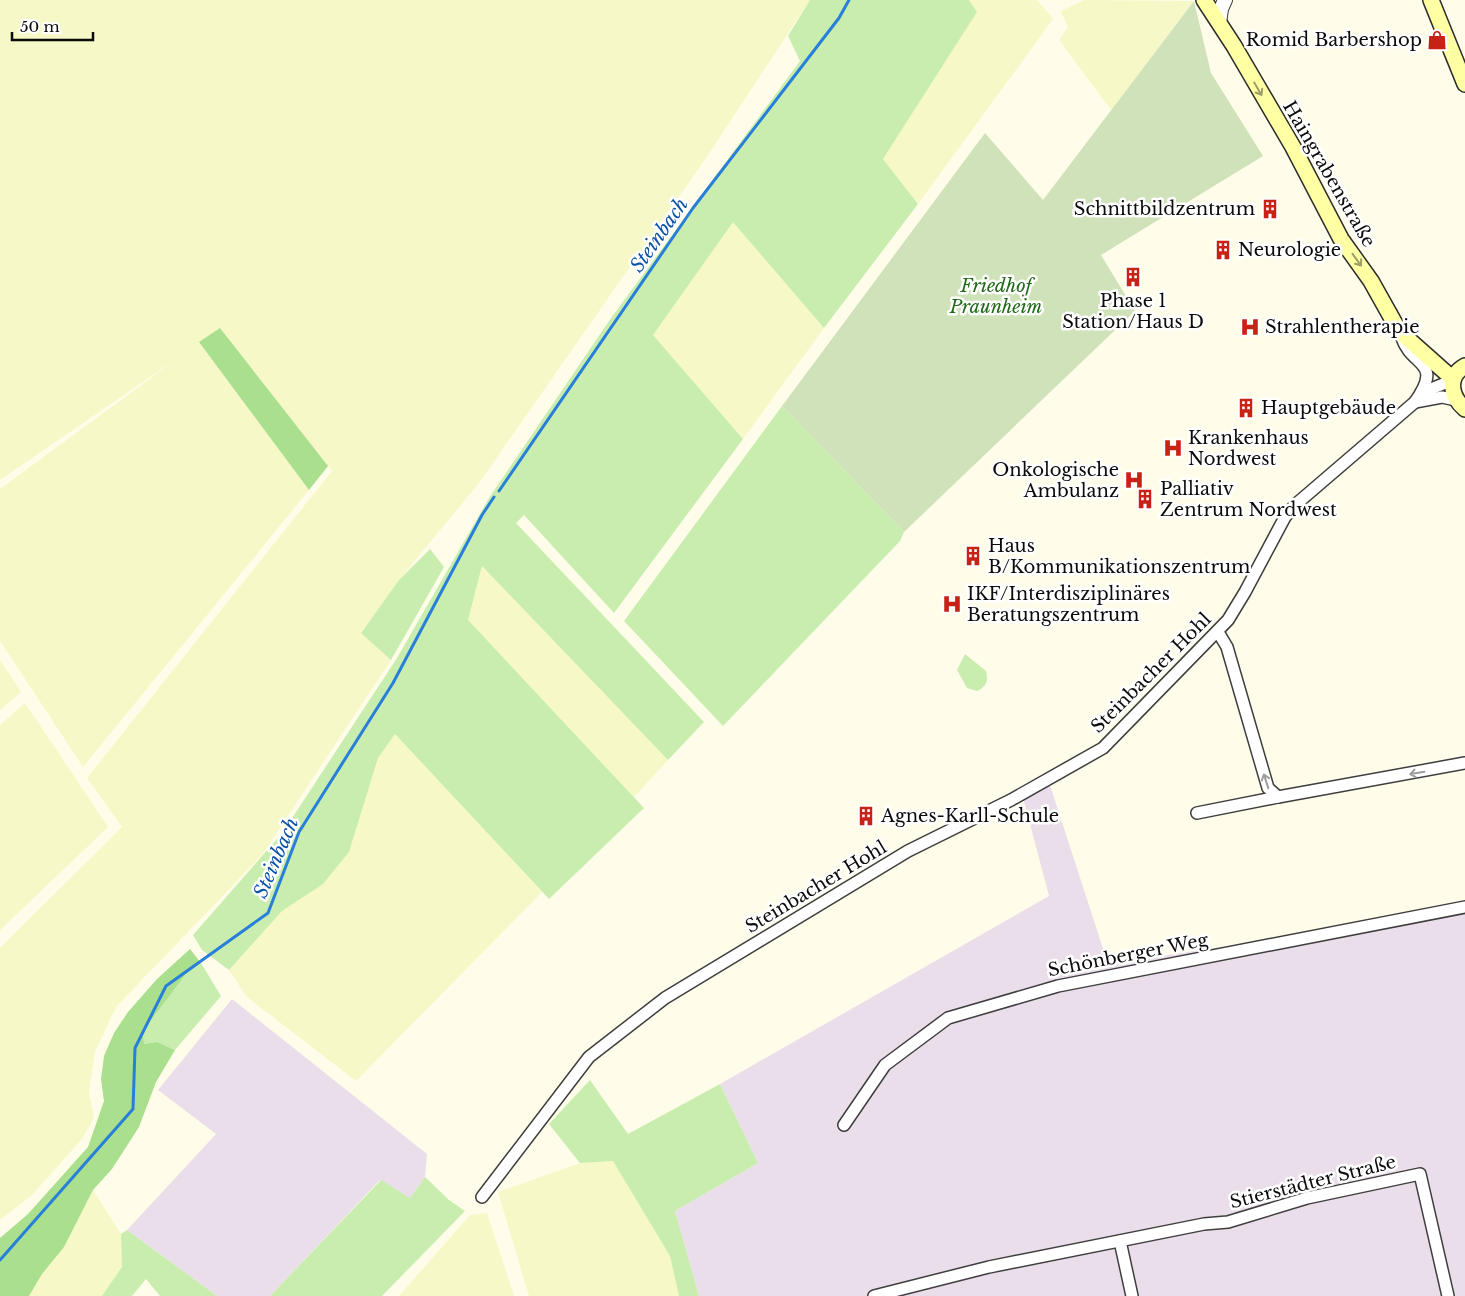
<svg xmlns="http://www.w3.org/2000/svg" width="1465" height="1296" viewBox="0 0 1465 1296" font-family="'Libre Baskerville',serif">
	<style>
		.industrial { fill: #ebdeeb }
		.farmland { fill: #f6f8c7 }
		.green { fill: #c8edaf }
		.forest { fill: #a9df8d }
		.cemetery { fill: #d0e2b9 }
		.lines { fill: none; stroke-linecap: round; stroke-linejoin: round }
		.stream { stroke: #287fda; stroke-width: 3 }
		.minor-casing { stroke: #3e3e3e; stroke-width: 14 }
		.tertiary-casing { stroke: #3e3e3e; stroke-width: 16 }
		.secondary-casing { stroke: #2d2d2d; stroke-width: 18 }
		.minor { stroke: #fff; stroke-width: 11 }
		.tertiary { stroke: #fff; stroke-width: 14 }
		.secondary { stroke: #ffffa4; stroke-width: 15 }
		.oneway { stroke: #9d9d67 }
		.oneway2 { stroke: #9d9d9d }
		.labels { text-anchor: middle; dominant-baseline: central; stroke-width: 5; stroke-linejoin: round; paint-order: stroke }
		.poi-label { font-size: 18px; fill: #0b0b0b; stroke: #fff; text-anchor: start }
		.street-label { font-size: 18px; fill: #0b0b0b; stroke: #fff }
		.park-label { font-size: 18px; font-style: italic; fill: #1e6816; stroke: #fff }
		.water-label { font-size: 19px; font-style: italic; fill: #0a51a8; stroke: #fff }
	</style>
	<rect width="100%" height="100%" fill="#fffde9"/>
	<!-- industrial -->
	<g class="industrial">
		<path d="M1049 782 1108 964 1465 910V1296H699L675 1211 758 1163 720 1084 1049 896 1022 794Z"/>
		<path d="M232 999 427 1154 425 1177 410 1198 380 1180 270 1296H217L127 1230 216 1134 158 1090Z"/>
	</g>
	<!-- farmland -->
	<g class="farmland">
		<path d="M0 0H810L708 155 479 483 399 580 361 632 391 660 262 855 116 1007 95 1052 89 1092 94 1118 82 1139 31 1196 0 1220V948L122 827 87 778 332 471 220 328 200 343 309 490 83 767 0 641V489L178 358 0 480Z"/>
		<path d="M969 0H1037L1053 19 918 204 883 159 977 12Z"/>
		<path d="M1084 0 1194 1 1111 110 1059 40 1068 27 1061 11Z"/>
		<path d="M733 221 824 328 743 439 653 335Z"/>
		<path d="M482 566 668 760 634 797 468 620Z"/>
		<path d="M0 660 21 692 0 710Z"/>
		<path d="M25 703 108 827 0 930V725Z"/>
		<path d="M395 734 542 892 356 1081 247 997 229 970 282 911 323 884 349 852 378 758Z"/>
		<path d="M613 1161 670 1256 679 1296H529L498 1192 580 1163Z"/>
		<path d="M93 1190 121 1234 122 1267 102 1296H29L42 1274 64 1247Z"/>
		<path d="M487 1213 514 1296H399L470 1215Z"/>
	</g>
	<!-- green -->
	<g class="green">
		<path d="M810 0H969L977 12 883 159 918 204 824 328 733 222 653 335 743 439 614 613 524 515 516 523 704 722 668 760 482 566 468 620 644 808 549 899 395 734 378 758 349 852 323 884 282 911 229 970 202 950 193 935 283 832 397 658 489 498 611 318 800 61 788 36Z"/>
		<path d="M782 406 904 532 900 541 723 726 624 621Z"/>
		<path d="M430 549 444 567 391 660 361 633 399 580Z"/>
		<path d="M965 654 986 671C989 681 986 687 977 691L967 688 957 670Z"/>
		<path d="M201 963 221 996 175 1050 157 1042 144 1044 143 1031 186 974Z"/>
		<path d="M590 1080 628 1134 720 1084 758 1163 675 1211 699 1296H679L670 1256 613 1161 580 1163 549 1124Z"/>
		<path d="M425 1177 449 1200 465 1211 382 1296H270L381 1180 410 1198Z"/>
		<path d="M127 1230 217 1296H160L146 1279 132 1296H102L122 1267 121 1234Z"/>
	</g>
	<!-- forest -->
	<g class="forest">
		<path d="M220 328 328 466 309 490 199 342Z"/>
		<path d="M190 949 201 963 186 974 143 1031 144 1044 157 1042 175 1050 156 1082 139 1127 112 1169 93 1190 64 1247 42 1274 29 1296H0V1238L28 1214 88 1147 104 1101 101 1079 104 1056 114 1033 128 1012 157 979Z"/>
	</g>
	<!-- cemetery -->
	<path class="cemetery" d="M1194 1 1211 73 1263 156 1101 255 1135 311 904 532 782 406 985 133 1043 200Z"/>
	<g class="lines">
		<!-- stream -->
		<g class="stream">
			<path d="M499 491 693 208 839 18 849 0"/>
			<path d="M0 1260 133 1109 135 1048 166 986 268 913 299 832 393 683 482 515 494 497"/>
		</g>
		<defs>
			<g id="minor">
				<path d="M1421 393 1453 380"/>
				<path d="M1415 402 1442 397 1456 400"/>
				<path d="M1218 632 1227 647 1268 788 1278 797 1465 763"/>
				<path d="M1197 813 1278 797"/>
				<path d="M844 1125 885 1065 948 1018 1058 986 1465 907"/>
				<path d="M482 1197 589 1057 665 998 908 851 1011 800 1103 748 1228 620 1245 592 1285 517 1295 505 1415 402C1444 360 1412 368 1402 338"/>
				<path d="M1120 1241 1132 1296"/>
				<path d="M874 1296 989 1267 1204 1224 1228 1222 1307 1198 1420 1174 1448 1296"/>
			</g>
			<path id="tertiary" d="M1219 23 1221 9 1225 0"/>
			<g id="secondary">
				<path d="M1204 0 1234 46 1293 147 1341 239 1371 281 1399 331 1453 379"/>
				<path d="M1431 0 1465 84"/>
				<path d="M1465 366C1446 377 1451 397 1465 409"/>
			</g>
		</defs>
		<!-- minor casing -->
		<use href="#minor" class="minor-casing"/>
		<!-- tertiary casing -->
		<use href="#tertiary" class="tertiary-casing"/>
		<!-- secondary casing -->
		<use href="#secondary" class="secondary-casing"/>
		<!-- minor -->
		<use href="#minor" class="minor"/>
		<!-- tertiary -->
		<use href="#tertiary" class="tertiary"/>
		<!-- secondary -->
		<use href="#secondary" class="secondary"/>
	</g>
	<!-- one-way arrows -->
	<defs><path id="oneway-shaft" d="M-6 0H5M1.5-3L5.5 0L1.5 3" fill="none" stroke-width="1.6" stroke-linecap="round" stroke-linejoin="round" transform="scale(1.25)"/></defs>
	<g class="oneway">
		<use href="#oneway-shaft" transform="translate(1258 89) rotate(60)"/>
		<use href="#oneway-shaft" transform="translate(1357 260) rotate(54)"/>
	</g>
	<g class="oneway2">
		<use href="#oneway-shaft" transform="translate(1417 773) rotate(170)"/>
		<use href="#oneway-shaft" transform="translate(1266 781) rotate(-108)"/>
	</g>
	<!-- icons -->
	<defs>
		<symbol id="shop-bare" viewBox="-9 -9 18 18"><path d="M-5-2.5h2.3a2.7 3.5 0 0 1 5.4 0H5L5.5 6h-11ZM-1.5-2.5h3a1.5 2.3 0 0 0-3 0Z" fill="#c82217" stroke="#fff" stroke-width="2.5" paint-order="stroke"/></symbol>
		<symbol id="building-bare" viewBox="-9 -9 18 18"><path d="M-4-6H4V6H1V3H-1V6H-4ZM-2.5-4.3h1.7v1.8h-1.7ZM.8-4.3h1.7v1.8H.8ZM-2.5-1h1.7V.8h-1.7ZM.8-1h1.7V.8H.8Z" fill="#c82217" stroke="#fff" stroke-width="2.5" paint-order="stroke"/></symbol>
		<symbol id="hospital-bare" viewBox="-9 -9 18 18"><path d="M-5-5h3v3.5h4V-5h3V5h-3V1.5h-4V5h-3Z" fill="#c82217" stroke="#fff" stroke-width="2.5" paint-order="stroke"/></symbol>
	</defs>
	<g fill-rule="evenodd">
		<use href="#shop-bare" x="1423" y="26" width="28" height="28"/>
		<use href="#building-bare" x="1256" y="195" width="28" height="28"/>
		<use href="#building-bare" x="1209" y="236" width="28" height="28"/>
		<use href="#building-bare" x="1119" y="263" width="28" height="28"/>
		<use href="#hospital-bare" x="1236" y="313" width="28" height="28"/>
		<use href="#building-bare" x="1232" y="394" width="28" height="28"/>
		<use href="#hospital-bare" x="1159" y="434" width="28" height="28"/>
		<use href="#hospital-bare" x="1120" y="466" width="28" height="28"/>
		<use href="#building-bare" x="1131" y="485" width="28" height="28"/>
		<use href="#building-bare" x="959" y="542" width="28" height="28"/>
		<use href="#hospital-bare" x="938" y="590" width="28" height="28"/>
		<use href="#building-bare" x="852" y="802" width="28" height="28"/>
	</g>
	<g class="labels">
		<!-- poi labels -->
		<g class="poi-label">
			<text x="1422" y="40" text-anchor="end">Romid Barbershop</text>
			<text x="1255" y="209" text-anchor="end">Schnittbildzentrum</text>
			<text x="1238" y="250">Neurologie</text>
			<text x="1133" y="301" text-anchor="middle">Phase 1<tspan x="1133" dy="21">Station/Haus D</tspan></text>
			<text x="1265" y="327">Strahlentherapie</text>
			<text x="1261" y="408">Hauptgebäude</text>
			<text x="1188" y="438">Krankenhaus<tspan x="1188" dy="21">Nordwest</tspan></text>
			<text x="1119" y="470" text-anchor="end">Onkologische<tspan x="1119" dy="21">Ambulanz</tspan></text>
			<text x="1160" y="489">Palliativ<tspan x="1160" dy="21">Zentrum Nordwest</tspan></text>
			<text x="988" y="546">Haus<tspan x="988" dy="21">B/Kommunikationszentrum</tspan></text>
			<text x="967" y="594">IKF/Interdisziplinäres<tspan x="967" dy="21">Beratungszentrum</tspan></text>
			<text x="881" y="816">Agnes-Karll-Schule</text>
		</g>
		<!-- street labels -->
		<g class="street-label">
			<text transform="translate(1329 174) rotate(60)">Haingrabenstraße</text>
			<text transform="translate(1151 673) rotate(-45)">Steinbacher Hohl</text>
			<text transform="translate(816 887) rotate(-31)">Steinbacher Hohl</text>
			<text transform="translate(1128 955) rotate(-11)">Schönberger Weg</text>
			<text transform="translate(1313 1182) rotate(-14)">Stierstädter Straße</text>
		</g>
		<!-- park labels -->
		<g class="park-label">
			<text x="996" y="286">Friedhof<tspan x="996" dy="21">Praunheim</tspan></text>
		</g>
		<!-- water labels -->
		<g class="water-label">
			<text transform="translate(659 235) rotate(-55)">Steinbach</text>
			<text transform="translate(276 858) rotate(-67)">Steinbach</text>
		</g>
	</g>
	<!-- scale -->
	<path d="M12 32v8h81v-8" fill="none" stroke="#0b0b0b" stroke-width="2.5"/>
	<text x="20" y="32" font-size="15" fill="#0b0b0b" stroke="#ffffff" stroke-width="4" paint-order="stroke">50 m</text>
</svg>
